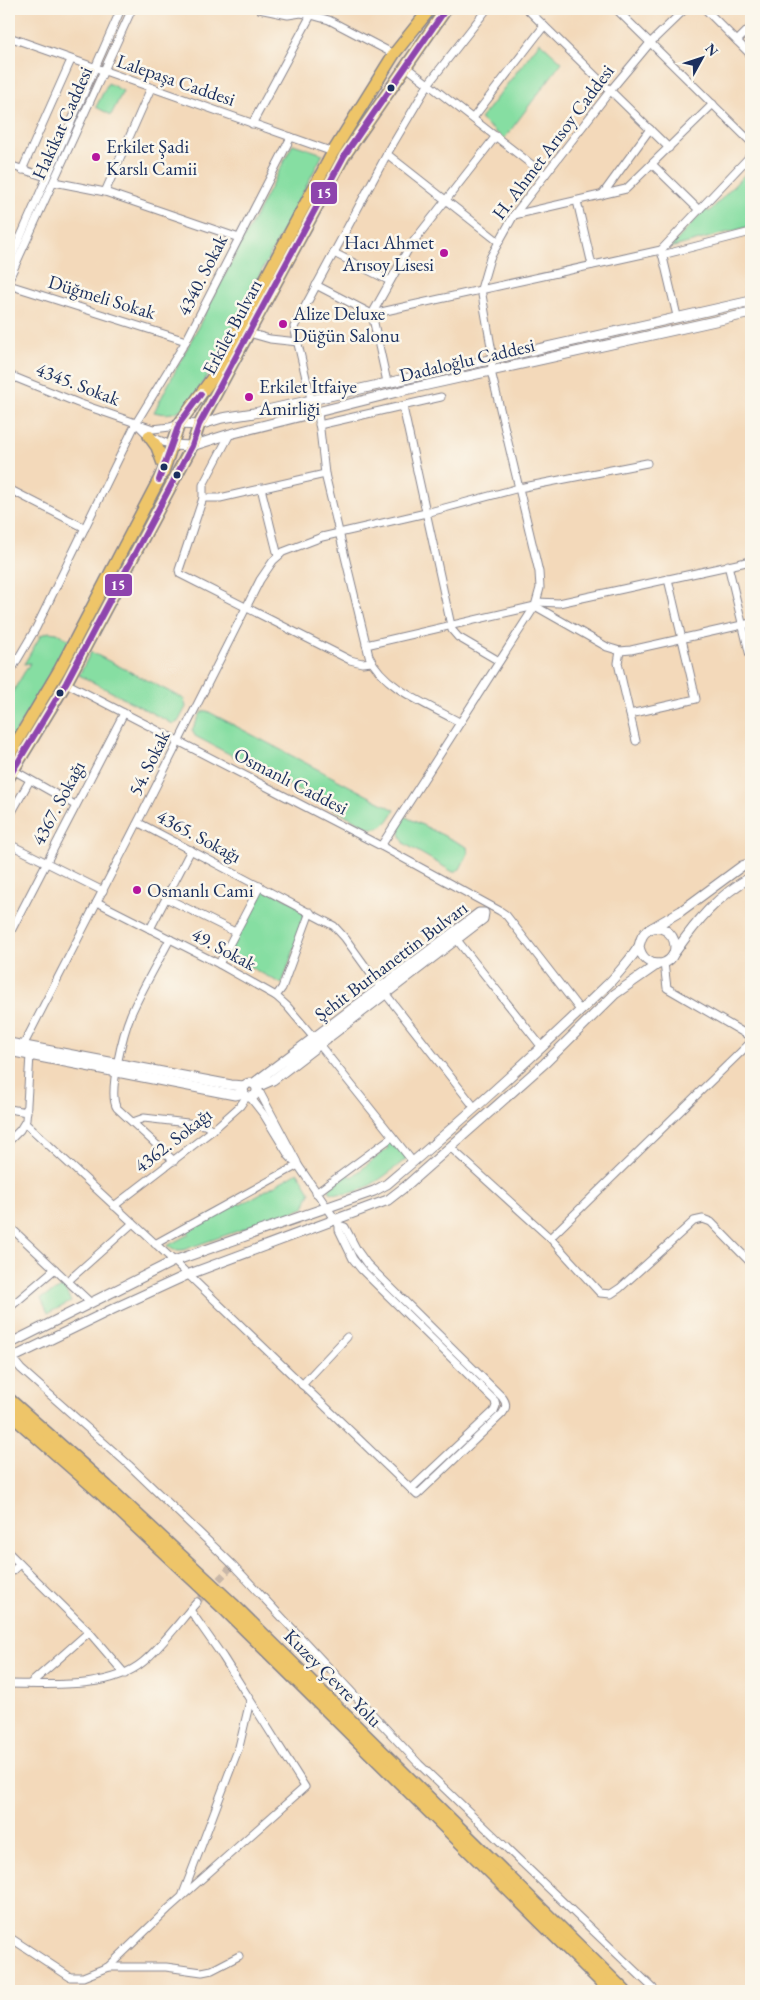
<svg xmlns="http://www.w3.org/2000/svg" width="760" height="2000" viewBox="0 0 760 2000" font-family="'EB Garamond',serif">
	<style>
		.green { fill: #86dea2; stroke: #508680 }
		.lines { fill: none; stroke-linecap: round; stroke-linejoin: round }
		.minor-tunnel { stroke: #c8b7a8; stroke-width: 7; stroke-dasharray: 7 3.5; stroke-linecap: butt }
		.minor-casing { stroke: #87848c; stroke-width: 9 }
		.tertiary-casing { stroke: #87848c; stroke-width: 11 }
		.primary-casing { stroke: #87848c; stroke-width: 14 }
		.trunk-casing { stroke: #87848c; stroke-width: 14 }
		.minor { stroke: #fff; stroke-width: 7 }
		.tertiary { stroke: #fff; stroke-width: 9 }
		.primary { stroke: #eec569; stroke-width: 11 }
		.trunk { stroke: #eec569; stroke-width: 11 }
		.bus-1-casing { stroke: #fbf7ec; stroke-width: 10 }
		.bus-1 { stroke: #8e44ad; stroke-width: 6 }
		.bus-dot { fill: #1b2f5e; stroke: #fbf7ec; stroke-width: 2 }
		.poi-dot { fill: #b5179e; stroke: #fbf7ec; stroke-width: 2 }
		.labels { text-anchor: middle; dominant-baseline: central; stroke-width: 5; stroke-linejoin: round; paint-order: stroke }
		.street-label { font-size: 19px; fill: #1b2f5e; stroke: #fbf7ec }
		.poi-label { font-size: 19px; fill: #1b2f5e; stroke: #fbf7ec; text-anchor: start }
		.line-badge { stroke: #fbf7ec; stroke-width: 2 }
		.badge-label { font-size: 14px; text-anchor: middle; font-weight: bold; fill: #fff }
	</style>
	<rect width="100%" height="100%" fill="#fbf7ec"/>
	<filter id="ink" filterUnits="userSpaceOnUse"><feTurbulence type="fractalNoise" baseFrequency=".02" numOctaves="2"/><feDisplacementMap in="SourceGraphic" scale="10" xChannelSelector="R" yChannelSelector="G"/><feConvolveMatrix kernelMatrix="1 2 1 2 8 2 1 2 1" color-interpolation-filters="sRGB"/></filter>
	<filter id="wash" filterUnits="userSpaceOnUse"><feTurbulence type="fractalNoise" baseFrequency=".0096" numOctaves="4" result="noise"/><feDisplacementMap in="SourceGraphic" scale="20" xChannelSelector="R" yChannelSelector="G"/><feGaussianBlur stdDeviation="1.12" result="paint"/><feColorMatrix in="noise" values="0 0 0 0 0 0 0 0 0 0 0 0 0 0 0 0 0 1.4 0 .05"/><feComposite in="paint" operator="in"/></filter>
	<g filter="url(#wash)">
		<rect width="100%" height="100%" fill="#f3d9ba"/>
		<!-- green -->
		<g class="green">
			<path d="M540 42 562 62 504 139 480 119Z"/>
			<path d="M108 83 123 91 111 115 96 107Z"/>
			<path d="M293 144 323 154 203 383C188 403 181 419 154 412Z"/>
			<path d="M751 162V226L670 248 705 209 709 212 747 172 746 167Z"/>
			<path d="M49 632 57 633 70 640 9 743V698L30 663 24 664 41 635Z"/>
			<path d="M91 652 184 699 186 707 178 722 173 724 79 675Z"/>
			<path d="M204 711H207L395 810C388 821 384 830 370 828L195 736 192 730 201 713Z"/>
			<path d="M404 816 467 847 468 853 460 869 453 872 405 844C398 835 399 826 404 816Z"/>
			<path d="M263 887 303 907 304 921 282 984 227 955Z"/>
			<path d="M394 1137 407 1158 406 1159C386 1175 357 1201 330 1192L329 1189 348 1174 352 1177 388 1148 386 1144Z"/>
			<path d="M298 1172 310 1192 304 1208 183 1250H174L167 1246 189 1234 187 1229 237 1200 240 1205Z"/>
			<path d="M64 1287 71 1302 48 1313 41 1298Z"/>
		</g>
	</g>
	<g filter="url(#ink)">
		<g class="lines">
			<!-- minor-tunnel -->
			<path class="minor-tunnel" d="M197 1602 233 1565"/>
			<defs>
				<g id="minor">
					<path d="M259 9 288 15 301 13 311 15 329 20 394 54"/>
					<path d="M527 9 669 148"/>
					<path d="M616 9 751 142"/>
					<path d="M705 9 751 55"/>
					<path d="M9 37 333 152"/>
					<path d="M737 41 751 27"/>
					<path d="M405 66 545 175"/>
					<path d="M473 118 544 26"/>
					<path d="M252 124 311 15"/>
					<path d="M387 154 499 242"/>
					<path d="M652 164 699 210"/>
					<path d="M9 165 46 177"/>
					<path d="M22 170 71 60"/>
					<path d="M54 182 105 192 239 238"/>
					<path d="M105 192 151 88"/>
					<path d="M602 195 650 129"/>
					<path d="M577 201 592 265"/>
					<path d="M514 215 626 189 713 104"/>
					<path d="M334 253 390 281"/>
					<path d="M662 253 677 316"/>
					<path d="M662 255 751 232"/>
					<path d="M9 263 121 9"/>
					<path d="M9 279 132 9"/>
					<path d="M9 285 186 341"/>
					<path d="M316 285 372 314 661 250 751 155"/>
					<path d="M249 333 270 339 298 342"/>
					<path d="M9 375 78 403 153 429 170 427 179 424"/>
					<path d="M387 382 372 314 410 246 496 136"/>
					<path d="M311 399 294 327 387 154 429 83 487 9"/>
					<path d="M403 407 452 630 458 637 499 661"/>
					<path d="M318 412 325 474 369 656C384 689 429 705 459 722"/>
					<path d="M138 425 149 436 171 445"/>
					<path d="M319 425 441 397"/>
					<path d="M230 434 203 485V498H220L325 474"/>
					<path d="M261 488 278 556"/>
					<path d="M9 489 85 528"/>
					<path d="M203 498 179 570 180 574 350 660 362 663 372 662"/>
					<path d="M728 565 751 660"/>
					<path d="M537 602 559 603 751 561"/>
					<path d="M366 645 535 606 607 647 620 651 631 650 751 623"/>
					<path d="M620 651 618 663 636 741"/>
					<path d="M9 674 36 628 136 423 186 341 291 137"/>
					<path d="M66 683 381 846 500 911 506 915 580 1010"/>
					<path d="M630 714 696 699 668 579"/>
					<path d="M13 770 75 805"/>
					<path d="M9 817 30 780"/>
					<path d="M139 823 334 926 345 938 381 988 475 1108"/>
					<path d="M9 844 103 891"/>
					<path d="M381 846 535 606 540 588 539 572 491 371 493 358 481 289 490 258 514 215 610 91 650 43 685 9"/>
					<path d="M166 898 235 932"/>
					<path d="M97 902 219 964 276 996 287 1006 314 1038 413 1162"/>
					<path d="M150 929 191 850"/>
					<path d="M9 935 124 713"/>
					<path d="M170 939C157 964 142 989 131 1014 124 1031 107 1094 117 1108L174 1161"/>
					<path d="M457 940 541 1046"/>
					<path d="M664 963 667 988 751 1037"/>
					<path d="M219 964 260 886"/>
					<path d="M276 996 282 988 310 912"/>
					<path d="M23 1046C103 891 182 736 260 580L273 561 283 552 322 537 426 513 519 488 647 463"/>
					<path d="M258 1089 297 1162"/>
					<path d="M250 1097 264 1115 289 1156 298 1165 339 1225V1230L353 1259 361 1269 495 1401 496 1406 494 1411 411 1489"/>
					<path d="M9 1109 27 1112"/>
					<path d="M133 1122 144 1118 205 1125 213 1130"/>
					<path d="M25 1123 174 1261 417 1495 502 1414C507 1408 507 1403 502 1397L367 1264 357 1250 345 1227 339 1225"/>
					<path d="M9 1141 20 1130 26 1120 30 1055"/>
					<path d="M450 1147 550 1238 600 1293 611 1294 620 1288 694 1221 703 1219 711 1222 751 1263"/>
					<path d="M316 1193 392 1137"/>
					<path d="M114 1206 213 1130 240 1106 247 1096"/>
					<path d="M9 1226 91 1303"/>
					<path d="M550 1238 751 1042"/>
					<path d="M155 1244 298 1165"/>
					<path d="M68 1281 133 1223"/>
					<path d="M9 1308 55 1269"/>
					<path d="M12 1358 21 1369 129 1465 233 1565 419 1764 656 1991"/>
					<path d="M302 1385 347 1337"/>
					<path d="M9 1553 89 1632 125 1674"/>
					<path d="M9 1574 20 1564"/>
					<path d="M9 1684C50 1684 109 1690 143 1662 163 1645 179 1622 197 1602"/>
					<path d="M30 1684 89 1632"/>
					<path d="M183 1894 239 1747 250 1701"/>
					<path d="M9 1937 70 1977H83L108 1967 168 1909 305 1787 223 1657 190 1610"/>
					<path d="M108 1967H166L202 1972 212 1970 239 1956"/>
				</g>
				<g id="tertiary">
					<path d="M179 424 199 425 222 418 254 413 751 301"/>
					<path d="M171 445 192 446 230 434 405 390 751 313"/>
					<path d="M652 928 681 911 742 866 751 863"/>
					<path d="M675 952C697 921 717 896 751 877"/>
					<path d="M9 1043 231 1085 245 1086"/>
					<path d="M9 1051 235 1095 244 1093"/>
					<circle cx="250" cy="1090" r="7"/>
					<path d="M254 1083 479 913H484L483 919 273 1080 257 1087"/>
					<path d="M9 1344 174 1261 374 1191 387 1184C462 1121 535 1055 605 987 612 981 635 954 639 946 641 940 641 935 648 930 659 923 674 932 675 946 675 969 643 971 639 946"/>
					<path d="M9 1357 12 1358 113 1309 187 1275 388 1200 406 1186 545 1063 615 994 658 964"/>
				</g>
				<g id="primary">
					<path d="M149 436 157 447 164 466"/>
					<path d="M9 755 60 669 163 472 179 424 213 377 333 152 394 54 430 9"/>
					<path d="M9 777 66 683 192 446 199 425 344 156 446 9"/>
				</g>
				<g id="trunk">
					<path d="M9 1399 107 1486 233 1604 625 1991"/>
					<path d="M9 1413 99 1492 227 1612 610 1991"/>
				</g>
			</defs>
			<!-- minor casing -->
			<use href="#minor" class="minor-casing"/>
			<!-- tertiary casing -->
			<use href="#tertiary" class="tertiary-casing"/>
			<!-- primary casing -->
			<use href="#primary" class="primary-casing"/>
			<!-- trunk casing -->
			<use href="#trunk" class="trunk-casing"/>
			<!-- minor -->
			<use href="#minor" class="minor"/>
			<!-- tertiary -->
			<use href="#tertiary" class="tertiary"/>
			<!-- primary -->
			<use href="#primary" class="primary"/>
			<!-- trunk -->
			<use href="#trunk" class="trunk"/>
			<defs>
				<g id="bus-1">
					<path d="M159 480 179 424 201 394"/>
					<path d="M9 777 66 683 192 446 199 425 344 156 446 9"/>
				</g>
			</defs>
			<!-- bus-1 casing -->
			<use href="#bus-1" class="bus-1-casing"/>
			<!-- bus-1 -->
			<use href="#bus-1" class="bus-1"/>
		</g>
	</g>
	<!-- markers -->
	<g class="bus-dot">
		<circle cx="391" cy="88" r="4.5"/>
		<circle cx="164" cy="467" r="4.5"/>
		<circle cx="177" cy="475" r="4.5"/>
		<circle cx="60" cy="693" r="4.5"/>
	</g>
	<g class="poi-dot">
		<circle cx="96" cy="157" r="5"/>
		<circle cx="444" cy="253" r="5"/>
		<circle cx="283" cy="324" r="5"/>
		<circle cx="249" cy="397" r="5"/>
		<circle cx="137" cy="890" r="5"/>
	</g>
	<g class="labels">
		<!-- street labels -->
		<g class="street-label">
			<text transform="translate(176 80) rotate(19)">Lalepaşa Caddesi</text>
			<text transform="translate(62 123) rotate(-66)">Hakikat Caddesi</text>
			<text transform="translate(553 142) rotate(-53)">H. Ahmet Arısoy Caddesi</text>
			<text transform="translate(202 275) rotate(-63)">4340. Sokak</text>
			<text transform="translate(102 297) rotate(17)">Düğmeli Sokak</text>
			<text transform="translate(232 327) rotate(-62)">Erkilet Bulvarı</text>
			<text transform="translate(467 360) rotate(-13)">Dadaloğlu Caddesi</text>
			<text transform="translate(78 384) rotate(21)">4345. Sokak</text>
			<text transform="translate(149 763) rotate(-64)">54. Sokak</text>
			<text transform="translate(291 781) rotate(27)">Osmanlı Caddesi</text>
			<text transform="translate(58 803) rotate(-62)">4367. Sokağı</text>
			<text transform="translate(199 836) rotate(28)">4365. Sokağı</text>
			<text transform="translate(224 949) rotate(28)">49. Sokak</text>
			<text transform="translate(391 961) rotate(-37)">Şehit Burhanettin Bulvarı</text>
			<text transform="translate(173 1140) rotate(-38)">4362. Sokağı</text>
			<text transform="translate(333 1678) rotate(45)">Kuzey Çevre Yolu</text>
		</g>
		<!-- poi labels -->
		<g class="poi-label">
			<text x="106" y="146">Erkilet Şadi<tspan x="106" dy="22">Karslı Camii</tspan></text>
			<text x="434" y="242" text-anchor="end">Hacı Ahmet<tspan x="434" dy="22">Arısoy Lisesi</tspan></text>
			<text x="293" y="313">Alize Deluxe<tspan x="293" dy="22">Düğün Salonu</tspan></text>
			<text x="259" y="386">Erkilet İtfaiye<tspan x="259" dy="22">Amirliği</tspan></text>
			<text x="147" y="890">Osmanlı Cami</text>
		</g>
	</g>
	<g class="line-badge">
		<rect x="310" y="181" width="28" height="24" rx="5" fill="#8e44ad"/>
		<rect x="104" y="573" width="29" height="24" rx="5" fill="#8e44ad"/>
	</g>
	<g class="badge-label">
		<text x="324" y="198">15</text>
		<text x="118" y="590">15</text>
	</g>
	<!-- margin -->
	<rect width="760" height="2000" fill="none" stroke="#fbf7ec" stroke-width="30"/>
	<!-- north arrow -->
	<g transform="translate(702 58) rotate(50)" stroke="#fbf7ec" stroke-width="4" paint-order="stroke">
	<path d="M0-4L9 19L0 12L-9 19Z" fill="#1b2f5e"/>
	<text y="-8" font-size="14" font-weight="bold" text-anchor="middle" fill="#1b2f5e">N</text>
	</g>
</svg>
